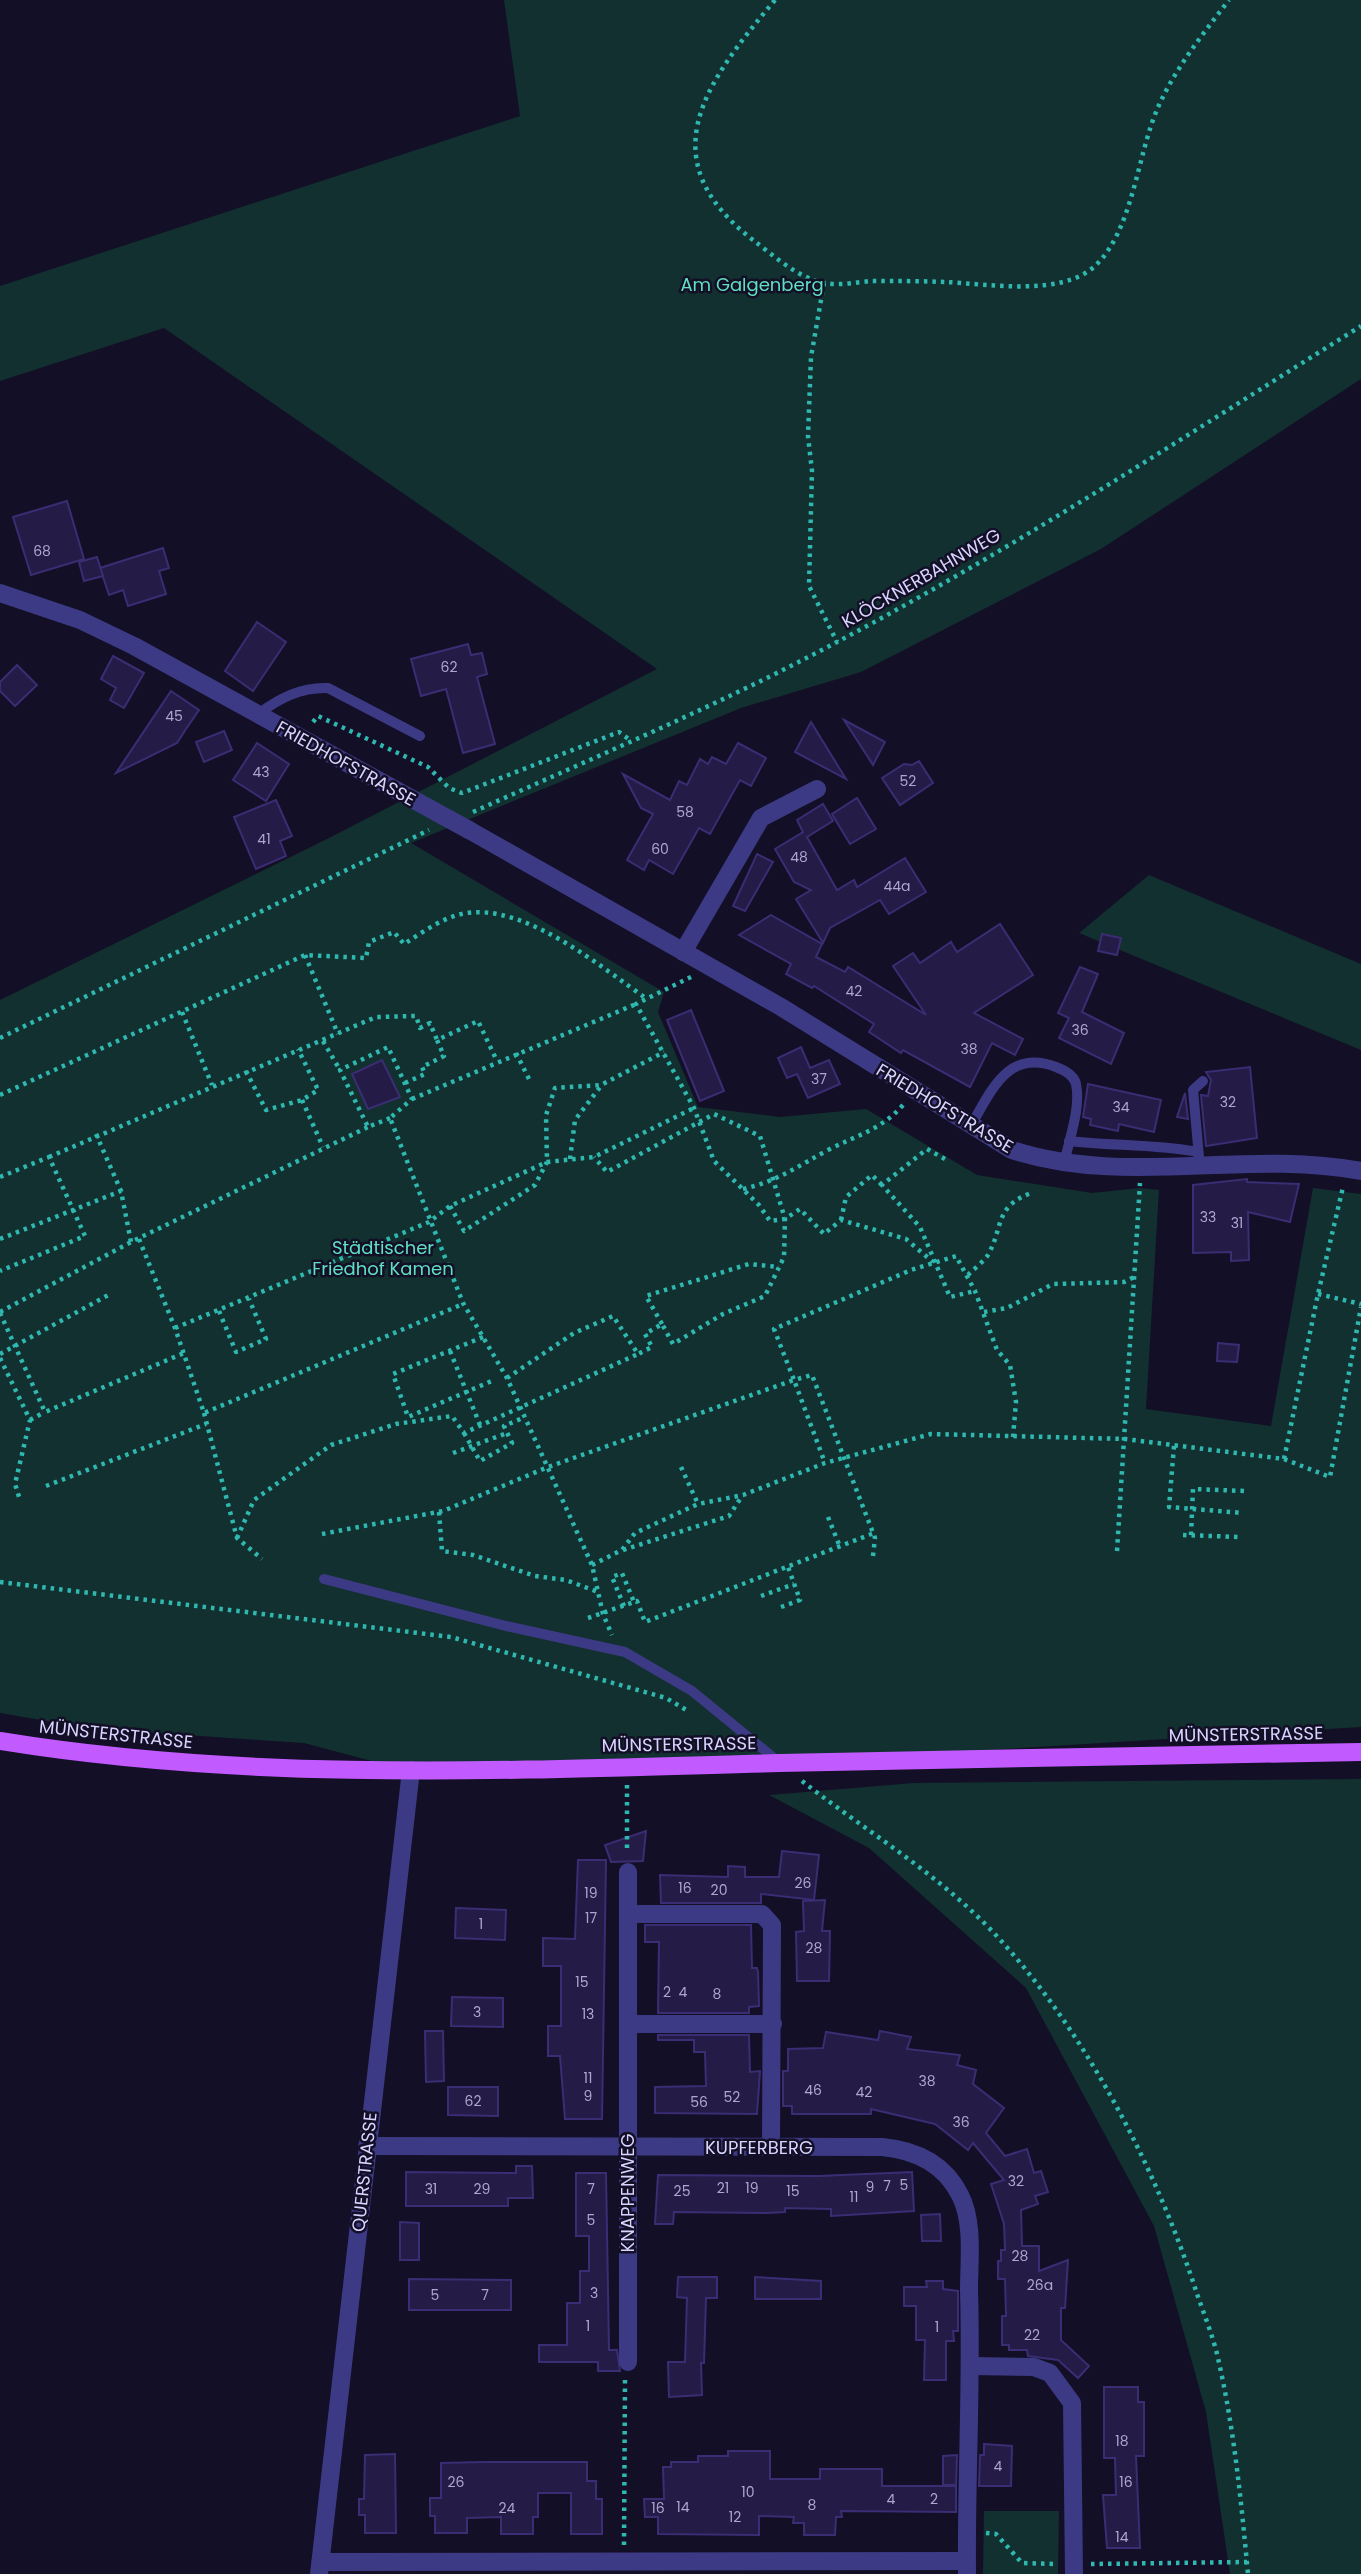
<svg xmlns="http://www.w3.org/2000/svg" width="1361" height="2574" viewBox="0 0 1361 2574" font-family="Poppins,sans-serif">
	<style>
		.green { fill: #12302f }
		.building { fill: #241b47; stroke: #3b2d73; stroke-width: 2 }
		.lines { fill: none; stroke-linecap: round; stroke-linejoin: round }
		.path { stroke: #2fb8b0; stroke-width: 4.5; stroke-dasharray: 3.5 5; stroke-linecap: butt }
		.lane { stroke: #3d3a85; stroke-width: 10 }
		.street { stroke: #3d3a85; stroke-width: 18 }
		.primary { stroke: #c25bff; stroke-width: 18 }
		.street-bridge { stroke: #3d3a85; stroke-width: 18 }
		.labels { text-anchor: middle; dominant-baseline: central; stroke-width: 5; stroke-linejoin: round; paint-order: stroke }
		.number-label { font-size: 14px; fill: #aca6d1 }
		.park-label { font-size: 18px; fill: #5fe0c0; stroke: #130f26 }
		.street-label { font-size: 18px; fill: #d9d4ff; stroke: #130f26 }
	</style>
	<rect width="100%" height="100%" fill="#130f26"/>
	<!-- green -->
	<g class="green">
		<path d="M504 0H1361V379L1101 549 861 672 741 708 411 843 664 992 658 1012 698 1107 780 1117 866 1109 977 1175 1092 1193 1140 1188 1159 1190 1146 1409 1271 1426 1313 1188 1361 1194V1727L908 1755 398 1768 304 1743 93 1729 0 1713V1000L329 838 657 669 164 328 0 381V286L520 116Z"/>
		<path d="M1149 875 1361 964V1050L1079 933Z"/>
		<path d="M1361 1779V2574H1230L1206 2412 1154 2226 1026 1988 869 1848 769 1795 914 1783Z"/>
		<path d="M984 2511H1059L1058 2574H983Z"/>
	</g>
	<!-- building -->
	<g class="building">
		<path d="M67 501 84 559 31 575 13 517Z"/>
		<path d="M163 548 169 568 159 571 166 594 128 606 123 590 109 595 100 568Z"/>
		<path d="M97 557 103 576 84 581 79 562Z"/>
		<path d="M257 622 286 642 253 691 225 671Z"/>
		<path d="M468 644 471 655 482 653 487 674 477 677 495 744 463 753 446 689 421 696 411 659Z"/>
		<path d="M113 656 144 673 124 708 110 700 116 688 101 679Z"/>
		<path d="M17 665 37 685 15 706 0 691V682Z"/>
		<path d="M171 691 199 710 186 729 177 743 116 773Z"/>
		<path d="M844 720 885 742 873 765Z"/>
		<path d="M811 722 846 779 795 752Z"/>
		<path d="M224 731 232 750 204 762 196 742Z"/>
		<path d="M257 743 289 764 266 801 233 780Z"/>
		<path d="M738 743 766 758 751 786 740 780 710 834 699 828 673 874 649 860 644 870 627 860 653 814 641 808 623 774 670 800 679 781 687 785 700 759 708 764 712 757 726 764Z"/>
		<path d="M919 761 933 783 900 805 882 778 904 764 912 765Z"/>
		<path d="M857 798 876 829 850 844 832 814Z"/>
		<path d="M276 800 292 836 280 841 286 856 256 869 234 817Z"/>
		<path d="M823 804 833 821 807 837 837 890 854 880 857 887 905 858 926 892 889 914 880 900 830 928 823 943 796 899 811 890 794 882 775 849 803 832 797 820Z"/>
		<path d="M757 854 773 862 745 911 733 906Z"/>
		<path d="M771 915 822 944 816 957 845 972 848 967 926 1015 893 966 913 953 920 963 951 942 957 952 1000 924 1033 975 974 1013 1023 1039 1015 1055 992 1043 970 1087 903 1050 901 1053 869 1032 874 1024 814 986 812 988 786 974 791 964 739 935Z"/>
		<path d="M1102 934 1121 938 1117 955 1098 951Z"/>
		<path d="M1080 967 1098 974 1082 1012 1124 1033 1111 1064 1059 1038 1069 1018 1058 1013Z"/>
		<path d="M691 1010 724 1091 700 1101 667 1020Z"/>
		<path d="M801 1047 810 1068 829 1060 840 1084 808 1098 797 1074 787 1078 778 1058Z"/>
		<path d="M382 1060 400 1097 368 1109 352 1074Z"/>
		<path d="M1250 1067 1257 1138 1206 1146 1201 1095 1208 1096 1211 1080 1206 1072Z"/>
		<path d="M1088 1084 1161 1100 1154 1132 1119 1124 1118 1131 1090 1125 1091 1119 1083 1117Z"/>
		<path d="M1185 1093 1188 1119 1177 1117Z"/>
		<path d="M1247 1179V1182L1299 1184 1290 1222 1248 1212 1249 1260 1231 1261V1252L1193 1253V1185Z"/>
		<path d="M1218 1343 1239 1345 1237 1362 1217 1361Z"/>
		<path d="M646 1831 643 1861 611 1862 605 1845Z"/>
		<path d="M782 1851 819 1855 814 1900 761 1894V1903H661L660 1875 728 1877V1866L745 1867V1877H779Z"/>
		<path d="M578 1860H606L602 2119H565L560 2056H548V2026H561V1966H543V1938L575 1939Z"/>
		<path d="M825 1900 822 1931H830L829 1981H797L796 1932 804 1931 803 1901Z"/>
		<path d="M456 1908 506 1910 505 1940 455 1938Z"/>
		<path d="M645 1925H751L752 1968H757L758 1972 759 2006 749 2007V2013H658L659 1942H645Z"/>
		<path d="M452 1997 503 1998V2027L451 2026Z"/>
		<path d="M425 2031H443L444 2081 426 2082Z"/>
		<path d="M880 2031 911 2037 907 2049 960 2055 957 2065 976 2070 973 2084 1004 2108 986 2133 1005 2156 1027 2149 1034 2173 1041 2171 1048 2192 1035 2196 1038 2204 1021 2210 1022 2246H1039V2271L1068 2260 1065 2308H1061V2340L1089 2366 1078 2378 1058 2360 1028 2356 1027 2350H1009V2345H1002V2316H1006L1005 2279H998V2261H1001V2250H1005L1004 2224 991 2184 1004 2180 973 2143 968 2150 935 2124 871 2109V2114H792V2106H783V2071H788V2049L823 2048 826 2032 878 2040Z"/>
		<path d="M658 2035H749L750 2072 760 2071 757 2114 655 2113V2087L706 2086 705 2052H694V2040H658Z"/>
		<path d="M448 2087H498V2116L448 2115Z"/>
		<path d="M516 2166H532L533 2198H508V2206H406V2172L516 2173Z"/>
		<path d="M912 2172 914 2211 831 2216V2209L785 2208V2212L766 2213 674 2212 673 2224H655L658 2175 819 2176Z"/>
		<path d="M576 2173H606L609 2350H617L620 2371H598V2362H539V2345H567V2303H580V2271H589V2236H576Z"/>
		<path d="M940 2214 941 2241H922L921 2215Z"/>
		<path d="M400 2222 419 2223V2260H400Z"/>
		<path d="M678 2277H717V2298H706L704 2363H701L702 2395 669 2397 668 2362H685L687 2298 677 2297Z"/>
		<path d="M755 2277 821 2281V2299H755Z"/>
		<path d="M409 2279 511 2280V2310H409Z"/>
		<path d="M926 2281H943V2289L958 2291V2331H953L954 2341H946V2380H924L925 2340H916V2306H904V2287H927Z"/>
		<path d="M1104 2387H1138V2402H1144V2456H1136L1140 2548H1107L1103 2495H1116L1115 2458H1104Z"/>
		<path d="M984 2444 1012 2446 1011 2486H979L980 2455H984Z"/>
		<path d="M728 2451H770V2479H820V2469H882V2486H956V2512L841 2511 842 2517H836L835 2535H804V2523H793L794 2517 759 2516V2535L658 2534V2517H645L644 2499H664L663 2467H671V2462H698V2456H728Z"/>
		<path d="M395 2454 396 2533H365V2515H359V2499H364L365 2455Z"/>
		<path d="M957 2455 956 2485H943V2456Z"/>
		<path d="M483 2462H587V2481H596V2499H602V2534H571V2493H538V2517H533V2534H501V2517L467 2518V2533H435V2516H430V2498H441V2463Z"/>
	</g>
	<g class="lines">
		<!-- path -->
		<g class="path">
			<path d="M775 0C707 81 647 158 753 240 773 255 799 279 825 283 839 286 858 282 872 281 897 281 922 281 946 282 988 284 1061 297 1095 266 1134 229 1137 153 1159 105 1177 66 1203 34 1229 0"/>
			<path d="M824 283 811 357 808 436 812 471 809 586 837 642"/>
			<path d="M313 722 318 716 428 767 449 788 462 793 619 732 630 740"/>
			<path d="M473 812C595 757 719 705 837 642 1017 547 1188 434 1361 326"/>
			<path d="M305 955 338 1034"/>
			<path d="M691 977 636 1004 694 1108 714 1161 759 1205 770 1221 785 1219 800 1209 824 1234 841 1220 906 1239 933 1262"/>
			<path d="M182 1012 212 1085"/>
			<path d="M0 1038 429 830"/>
			<path d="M323 1041 340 1070"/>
			<path d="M516 1053 531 1083"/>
			<path d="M246 1071 266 1110 302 1100 318 1090 298 1049"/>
			<path d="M405 1083 425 1074 422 1067 444 1056 437 1040 478 1021 497 1061"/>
			<path d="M0 1095 305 955 366 958 369 942 394 932 404 944C423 932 443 917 466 913 526 904 601 967 647 999"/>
			<path d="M412 1099 636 1004"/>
			<path d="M302 1100 323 1147"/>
			<path d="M390 1118 368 1127 340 1070 388 1047 412 1099 390 1118 463 1303 507 1378 592 1565 603 1614 612 1635"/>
			<path d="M96 1134 121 1191 131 1242"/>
			<path d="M49 1157 376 1017 416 1016 420 1028 430 1023 437 1040"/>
			<path d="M570 1159 575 1120 601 1086"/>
			<path d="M945 1159 927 1149 882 1185 920 1227 950 1297 975 1291"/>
			<path d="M0 1177 49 1157 85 1236 0 1271"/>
			<path d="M743 1189C778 1181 798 1166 828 1150 857 1135 881 1130 903 1105"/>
			<path d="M450 1206 464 1231 535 1185 547 1162 546 1115 555 1088 601 1085 664 1052"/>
			<path d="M841 1220 846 1197 872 1175 882 1185"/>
			<path d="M0 1239 121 1191"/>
			<path d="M139 1239 175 1328 204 1413 463 1304"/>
			<path d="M968 1275C974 1269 983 1262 988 1255 1004 1226 994 1207 1031 1193"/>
			<path d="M1318 1294 1361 1304"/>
			<path d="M219 1311 236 1352 266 1339 249 1299"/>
			<path d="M0 1312 131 1242 368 1127"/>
			<path d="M984 1312 1007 1308 1053 1284 1124 1282 1134 1277"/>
			<path d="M0 1313 45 1412 184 1353"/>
			<path d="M662 1324 646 1296 749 1264 779 1267"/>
			<path d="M175 1328 429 1222 450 1206 547 1162 594 1157 694 1108"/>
			<path d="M483 1337 393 1374 408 1417 494 1380"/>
			<path d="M450 1351 480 1425"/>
			<path d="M0 1354 112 1293"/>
			<path d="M0 1358 30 1420 15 1484 20 1500"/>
			<path d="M507 1378 574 1333 613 1316 638 1354 652 1347 645 1334 662 1324 673 1344 723 1314 765 1296 784 1257 785 1219 760 1136 714 1114 607 1172 594 1157"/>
			<path d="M204 1413 237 1538 262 1559"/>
			<path d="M30 1420 45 1412"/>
			<path d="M464 1433 480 1461 512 1443 504 1426 525 1417"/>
			<path d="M1174 1446 1169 1507 1243 1513"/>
			<path d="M453 1453 507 1433"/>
			<path d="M1284 1459 1318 1294 1343 1187"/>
			<path d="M681 1467 698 1504"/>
			<path d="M46 1486 206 1424"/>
			<path d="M439 1512 442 1551 473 1555 535 1576 566 1580 598 1592"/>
			<path d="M828 1517 840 1547"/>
			<path d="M322 1534 443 1511 548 1467 794 1380 825 1463"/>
			<path d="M1183 1535 1238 1537"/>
			<path d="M1191 1535 1193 1489 1245 1491"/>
			<path d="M237 1538 254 1500 331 1445 396 1424 452 1416 464 1433 638 1354"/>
			<path d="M623 1550 729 1516 742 1496"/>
			<path d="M1117 1551 1140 1183"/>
			<path d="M873 1556 875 1538 812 1375 794 1380 774 1329 911 1270 956 1256 975 1291 997 1350 1010 1365 1016 1402 1013 1437"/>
			<path d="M592 1565 622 1550 635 1533 698 1504 743 1495 825 1463 931 1434 1125 1439 1284 1459 1330 1477 1361 1307"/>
			<path d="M0 1582 451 1637 666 1698 688 1711"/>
			<path d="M761 1596 794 1584"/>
			<path d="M624 1606 612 1577 622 1573 634 1602"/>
			<path d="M781 1607 800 1600 788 1567"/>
			<path d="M588 1618 637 1601 645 1622 874 1533"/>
			<path d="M802 1781C866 1831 937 1873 993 1932 1085 2030 1156 2167 1197 2294 1204 2314 1212 2334 1217 2354 1234 2426 1241 2500 1248 2574"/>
			<path d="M627 1785V1853"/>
			<path d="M986 2533 996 2534 1022 2563 1055 2564"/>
			<path d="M624 2545 625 2379"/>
			<path d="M1091 2564 1247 2562"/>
		</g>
		<!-- lane -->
		<g class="lane">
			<path d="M258 714C280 698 301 687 328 688L420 736"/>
			<path d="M970 1127C991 1092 1007 1048 1056 1067 1064 1070 1074 1075 1076 1084 1081 1109 1069 1139 1064 1164"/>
			<path d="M1069 1141C1112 1146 1156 1144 1198 1152"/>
			<path d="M1199 1157 1193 1090 1203 1081"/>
			<path d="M324 1579 506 1626 625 1652 692 1691 780 1763"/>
		</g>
		<!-- street -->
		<g class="street">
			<path d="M0 593 80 620 134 646 436 812"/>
			<path d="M469 830 781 1007 1012 1150C1126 1187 1245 1149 1361 1171"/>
			<path d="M683 952 761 818 817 789"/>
			<path d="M628 1872V2362"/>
			<path d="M628 1914H762L772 1925 771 2147"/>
			<path d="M628 2024H773"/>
			<path d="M367 2146 882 2147C915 2150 944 2163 960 2195 974 2222 969 2260 969 2290 972 2385 966 2479 967 2574"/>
			<path d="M971 2366 1034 2367 1050 2373 1072 2403 1074 2574"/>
			<path d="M321 2562 967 2561"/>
			<path d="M319 2574 411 1770"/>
		</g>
		<!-- primary -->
		<path class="primary" d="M0 1741C257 1783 519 1770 779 1763 973 1758 1167 1756 1361 1752"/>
		<!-- street-bridge -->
		<path class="street-bridge" d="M436 812 469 830"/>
	</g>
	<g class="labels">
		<!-- number labels -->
		<g class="number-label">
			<text x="42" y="551">68</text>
			<text x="449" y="667">62</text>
			<text x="174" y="716">45</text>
			<text x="261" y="772">43</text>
			<text x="908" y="781">52</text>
			<text x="685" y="812">58</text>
			<text x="264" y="839">41</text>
			<text x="660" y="849">60</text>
			<text x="799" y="857">48</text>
			<text x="897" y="886">44a</text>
			<text x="854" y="991">42</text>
			<text x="1080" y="1030">36</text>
			<text x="969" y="1049">38</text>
			<text x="819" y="1079">37</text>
			<text x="1228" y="1102">32</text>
			<text x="1121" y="1107">34</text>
			<text x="1208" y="1217">33</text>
			<text x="1237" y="1223">31</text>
			<text x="803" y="1883">26</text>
			<text x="685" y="1888">16</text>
			<text x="719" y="1890">20</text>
			<text x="591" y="1893">19</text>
			<text x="591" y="1918">17</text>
			<text x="481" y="1924">1</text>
			<text x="814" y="1948">28</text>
			<text x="582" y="1982">15</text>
			<text x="667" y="1992">2</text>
			<text x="683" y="1992">4</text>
			<text x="717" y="1994">8</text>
			<text x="477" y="2012">3</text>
			<text x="588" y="2014">13</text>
			<text x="588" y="2078">11</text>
			<text x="927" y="2081">38</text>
			<text x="813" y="2090">46</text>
			<text x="864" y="2092">42</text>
			<text x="588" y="2096">9</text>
			<text x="732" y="2097">52</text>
			<text x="473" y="2101">62</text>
			<text x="699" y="2102">56</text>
			<text x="961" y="2122">36</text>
			<text x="1016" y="2181">32</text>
			<text x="904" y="2185">5</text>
			<text x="887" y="2186">7</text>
			<text x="870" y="2187">9</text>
			<text x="723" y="2188">21</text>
			<text x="752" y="2188">19</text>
			<text x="431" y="2189">31</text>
			<text x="482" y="2189">29</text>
			<text x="591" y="2189">7</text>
			<text x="682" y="2191">25</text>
			<text x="793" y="2191">15</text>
			<text x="854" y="2197">11</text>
			<text x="591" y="2220">5</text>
			<text x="1020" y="2256">28</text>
			<text x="1040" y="2285">26a</text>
			<text x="594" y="2293">3</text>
			<text x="435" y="2295">5</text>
			<text x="485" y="2295">7</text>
			<text x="588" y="2326">1</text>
			<text x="937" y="2327">1</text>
			<text x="1032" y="2335">22</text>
			<text x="1122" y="2441">18</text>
			<text x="998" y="2466">4</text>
			<text x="456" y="2482">26</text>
			<text x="1126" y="2482">16</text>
			<text x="748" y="2492">10</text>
			<text x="891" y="2499">4</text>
			<text x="934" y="2499">2</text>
			<text x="812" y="2505">8</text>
			<text x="683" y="2507">14</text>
			<text x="507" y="2508">24</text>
			<text x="658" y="2508">16</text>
			<text x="735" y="2517">12</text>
			<text x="1122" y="2537">14</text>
		</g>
		<!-- park labels -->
		<g class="park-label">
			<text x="752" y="284">Am Galgenberg</text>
			<text x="383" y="1247">Städtischer<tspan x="383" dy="21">Friedhof Kamen</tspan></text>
		</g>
		<!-- street labels -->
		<g class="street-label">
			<text transform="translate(921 578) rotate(-30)">KLÖCKNERBAHNWEG</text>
			<text transform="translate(346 763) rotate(29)">FRIEDHOFSTRASSE</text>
			<text transform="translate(945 1108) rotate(31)">FRIEDHOFSTRASSE</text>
			<text transform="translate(116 1734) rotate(6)">MÜNSTERSTRASSE</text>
			<text transform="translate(1246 1734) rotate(-1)">MÜNSTERSTRASSE</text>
			<text transform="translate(679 1744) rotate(-1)">MÜNSTERSTRASSE</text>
			<text x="759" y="2147">KUPFERBERG</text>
			<text transform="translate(364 2172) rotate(-84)">QUERSTRASSE</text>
			<text transform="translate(627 2193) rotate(-90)">KNAPPENWEG</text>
		</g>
	</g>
</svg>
